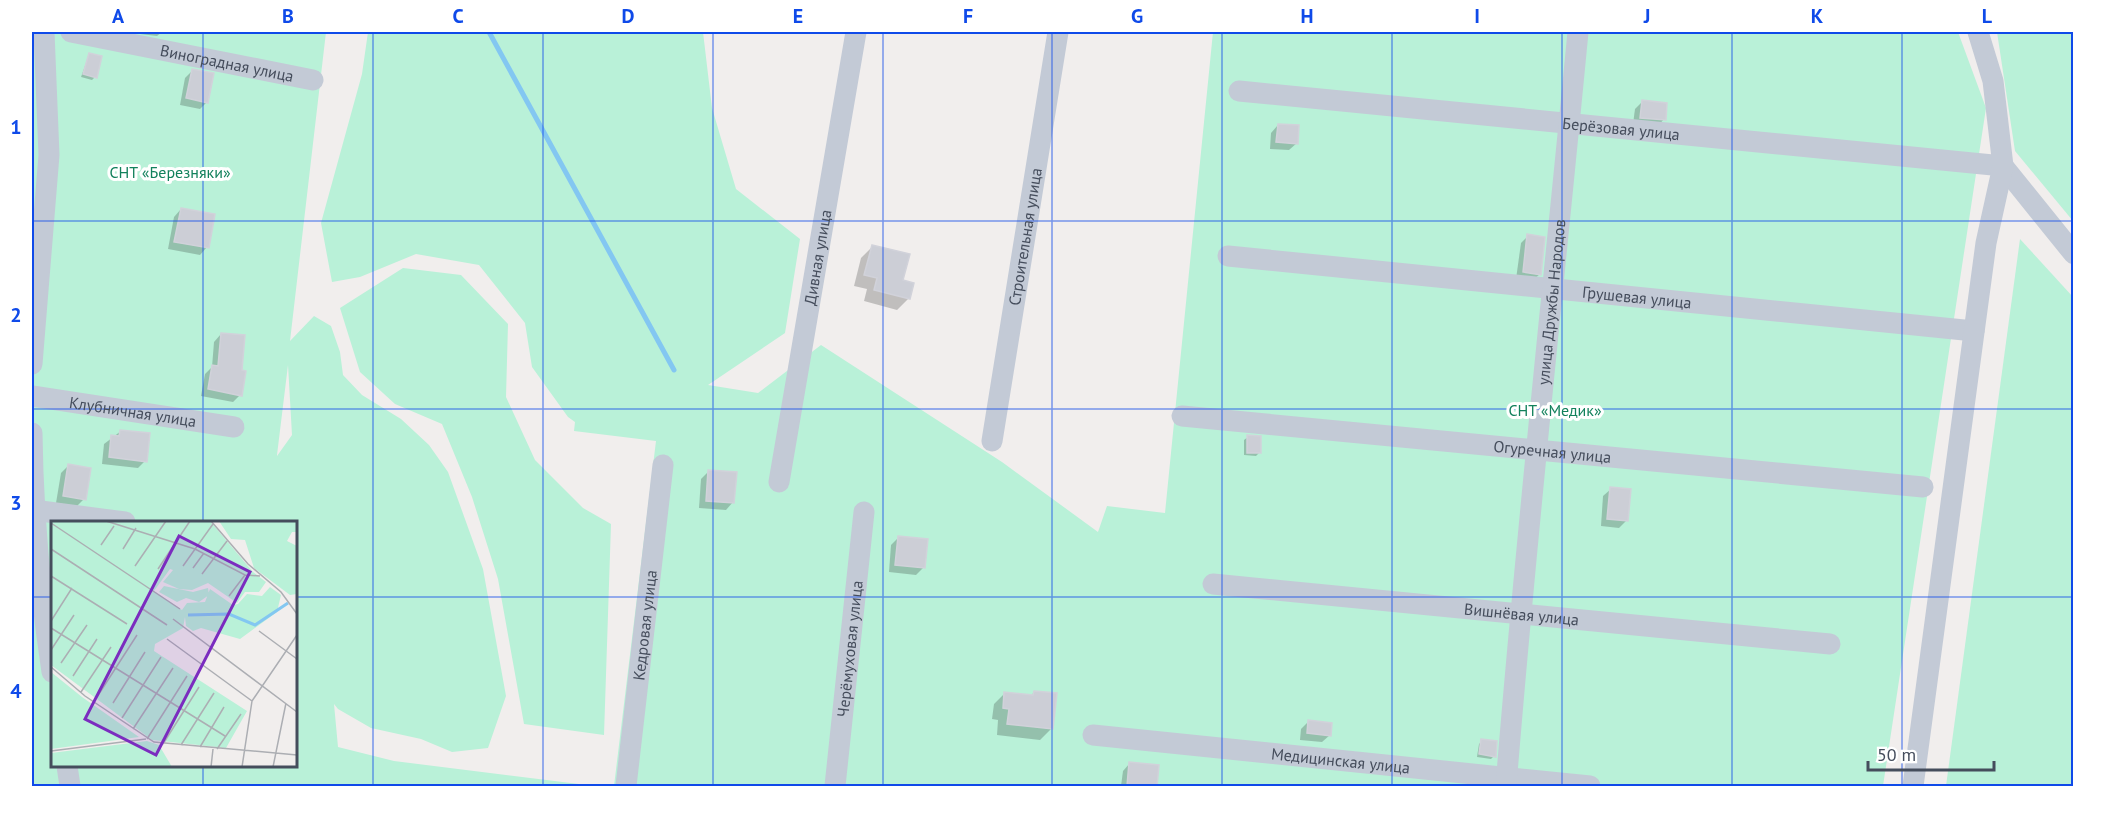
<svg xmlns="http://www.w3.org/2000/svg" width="2105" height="818" viewBox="0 0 2105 818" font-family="'PT Sans',sans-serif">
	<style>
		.green { fill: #b9f1d8; fill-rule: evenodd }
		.shadow { fill: #0003 }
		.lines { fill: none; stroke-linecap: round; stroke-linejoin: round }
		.stream { stroke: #83c7f1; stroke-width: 5 }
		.building { fill: #ccced6; stroke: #d1d2da; stroke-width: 1.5 }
		.minor { stroke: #c3cad6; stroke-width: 21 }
		.grid { fill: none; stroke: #0f4ae9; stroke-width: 1.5; stroke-opacity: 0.55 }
		.labels { text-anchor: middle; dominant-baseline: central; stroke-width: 6; stroke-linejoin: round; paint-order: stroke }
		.street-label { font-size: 16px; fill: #454d5c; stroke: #fff }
		.park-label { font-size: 16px; fill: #12815c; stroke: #fff }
		.inset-river { fill: none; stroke: #83c7f1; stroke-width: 3 }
		.inset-road { fill: none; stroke: #acaeb3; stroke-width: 1.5 }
		.view { fill: #7b2cbf; fill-opacity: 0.15; stroke: #7b2cbf; stroke-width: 3 }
		.inset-edge { fill: none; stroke: #454d5c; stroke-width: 3 }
		.neatline { fill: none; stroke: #0f4ae9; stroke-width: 2 }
		.grid-label { font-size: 20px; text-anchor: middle; font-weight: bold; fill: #0f4ae9 }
	</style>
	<rect width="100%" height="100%" fill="#f1eeed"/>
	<!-- green -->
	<g class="green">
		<path d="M32 32H326L290 341 314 316 331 326 340 352 343 375 362 395 401 419 429 445 448 472 483 569 506 696 488 748 452 752 421 739 371 728 338 709 334 704 338 747 394 761 595 786H32ZM288 365 292 435 277 456V455ZM52 522H296V766H52Z"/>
		<path d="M368 32H703L712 108 736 189 800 239 785 333 708 385 758 393 821 345 1002 462 1098 532 1107 506 1165 513 1213 32H1958L1986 108 1883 786H614L656 441 574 431 575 422 568 417 532 367 525 323 479 265 416 254 360 277 332 282 321 223 362 74Z"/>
		<path d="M1997 32H2073V221L2015 151Z"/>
		<path d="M2020 239 2073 297V786H1946Z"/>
		<path d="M403 268 461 275 508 324 506 397 535 460 583 508 611 524 604 735 524 724 498 579 472 497 442 424 395 404 360 372 340 308Z"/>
	</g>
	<!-- shadow -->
	<g class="shadow">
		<path d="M141 32H162L157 36 140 34Z"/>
		<path d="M89 55 95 77 92 80 81 77Z"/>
		<path d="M192 71 207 102 200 109 180 105 185 78Z"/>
		<path d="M1642 102 1664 119 1657 127 1633 124 1635 109Z"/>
		<path d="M1278 125 1297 143 1289 150 1270 149 1271 133Z"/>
		<path d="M181 209 207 247 200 255 168 249 174 217Z"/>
		<path d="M1528 236 1540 274 1532 281 1516 279 1521 243Z"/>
		<path d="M872 247 901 281 909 298 897 310 864 301 867 289 854 286 861 258Z"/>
		<path d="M221 334 240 395 233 402 201 396 205 374 212 367 214 342Z"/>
		<path d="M121 431 145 461 138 468 102 464 104 444Z"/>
		<path d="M1248 437 1259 453 1256 456 1244 455V440Z"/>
		<path d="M69 465 84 499 77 506 56 503 61 473Z"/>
		<path d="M709 471 733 502 726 510 699 508 701 479Z"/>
		<path d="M1611 489 1626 521 1619 528 1601 526 1603 496Z"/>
		<path d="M899 537 923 568 916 575 889 572 891 545Z"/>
		<path d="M1034 692 1051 729 1040 740 997 735 998 720 992 719 994 704 1005 693 1031 696Z"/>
		<path d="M1308 722 1330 735 1322 742 1300 740 1301 729Z"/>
		<path d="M1482 741 1494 756 1491 759 1477 757 1479 744Z"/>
		<path d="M1130 763 1157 766 1155 786H1121L1123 771Z"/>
	</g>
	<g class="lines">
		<!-- stream -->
		<path class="stream" d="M489 32 674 370"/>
	</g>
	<!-- building -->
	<g class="building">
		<path d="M89 53 102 56 97 78 83 74Z"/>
		<path d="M192 69 214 73 208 103 186 98Z"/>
		<path d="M1642 100 1667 103 1666 120 1640 118Z"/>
		<path d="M1278 124 1299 125 1298 144 1276 142Z"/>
		<path d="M181 208 215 214 209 248 174 242Z"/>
		<path d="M1527 234 1545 237 1541 275 1523 272Z"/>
		<path d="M872 245 910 254 903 280 914 283 910 299 874 290 877 278 864 275Z"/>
		<path d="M221 333 245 335 242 370 246 371 242 396 208 389 212 365 218 366Z"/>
		<path d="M120 430 150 433 147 462 109 457 111 435 119 436Z"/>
		<path d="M1247 435 1261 436V453H1247Z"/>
		<path d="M68 464 91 468 86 500 63 496Z"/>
		<path d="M708 470 737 472 734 503 706 501Z"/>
		<path d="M1610 487 1631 489 1628 521 1607 519Z"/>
		<path d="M898 536 928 539 925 568 895 565Z"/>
		<path d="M1034 691 1057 693 1053 729 1007 724 1009 709 1003 708 1004 692 1033 695Z"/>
		<path d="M1308 720 1332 723 1331 736 1307 733Z"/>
		<path d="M1481 739 1497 741 1496 757 1479 754Z"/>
		<path d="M1129 762 1159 765 1157 786H1127Z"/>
	</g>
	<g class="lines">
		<!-- minor -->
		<g class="minor">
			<path id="s1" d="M71 32 313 80"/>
			<path id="s2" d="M1239 91 2003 166"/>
			<path d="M2003 166 2074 254"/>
			<path id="s3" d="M1228 256 1974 331"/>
			<path d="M32 364 49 155 44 32"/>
			<path id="s4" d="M32 396 234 427"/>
			<path id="s5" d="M1182 416 1923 487"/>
			<path d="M32 433C33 514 40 592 52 672"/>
			<path id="s6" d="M992 441 1058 32"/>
			<path id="s7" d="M779 482 856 32"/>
			<path d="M33 510 125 522"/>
			<path id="s8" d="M1213 584 1830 644"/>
			<path id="s9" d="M1093 735 1590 786"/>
			<path d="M67 766 70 786"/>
			<path id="s10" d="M626 786 663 465"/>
			<path id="s11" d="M835 786 864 512"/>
			<path id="s12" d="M1506 786C1526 534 1554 283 1578 32"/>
			<path d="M1913 786 1986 243 2003 166 1993 81 1978 32"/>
		</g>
	</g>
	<!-- grid -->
	<path class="grid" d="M203 32V522M373 32V786M543 32V786M713 32V786M883 32V786M1052 32V786M1222 32V786M1392 32V786M1562 32V786M1732 32V786M1902 32V786M32 221H2074M32 409H2074M32 597H52M296 597H2074M203 766V786"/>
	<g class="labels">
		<!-- street labels -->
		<g class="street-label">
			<text stroke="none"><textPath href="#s1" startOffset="159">Виноградная улица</textPath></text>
			<text stroke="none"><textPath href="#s2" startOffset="384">Берёзовая улица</textPath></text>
			<text stroke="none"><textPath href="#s6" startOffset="207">Строительная улица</textPath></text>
			<text stroke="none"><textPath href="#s7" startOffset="228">Дивная улица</textPath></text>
			<text stroke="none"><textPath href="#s3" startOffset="411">Грушевая улица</textPath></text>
			<text stroke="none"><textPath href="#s12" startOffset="486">улица Дружбы Народов</textPath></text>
			<text stroke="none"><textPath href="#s4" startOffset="102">Клубничная улица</textPath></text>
			<text stroke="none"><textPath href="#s5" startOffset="372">Огуречная улица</textPath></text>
			<text stroke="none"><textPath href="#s8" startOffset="310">Вишнёвая улица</textPath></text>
			<text stroke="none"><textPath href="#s10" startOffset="162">Кедровая улица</textPath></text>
			<text stroke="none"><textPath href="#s11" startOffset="138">Черёмуховая улица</textPath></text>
			<text stroke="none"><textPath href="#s9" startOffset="249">Медицинская улица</textPath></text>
		</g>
		<!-- park labels -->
		<g class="park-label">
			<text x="170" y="172">СНТ «Березняки»</text>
			<text x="1555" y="410">СНТ «Медик»</text>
		</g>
	</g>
	<!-- overview -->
	<g transform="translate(51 521)">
		<rect width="246" height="246" fill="#f1eeed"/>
		<path d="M0 0H159L202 51 215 61 208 71H194L186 82 157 62 141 69 128 68 112 61 122 49 119 48 103 70 131 89 136 82 154 81 159 68 182 84 187 83 196 73 211 75 219 66 230 74 226 91 189 118 150 107 142 110 135 105 134 96 132 107 104 123 103 130 196 190 175 227 101 219 0 144ZM168 0H246V11H241L236 20 246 25V73L239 74 203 47 194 19 180 18ZM113 65 142 71 157 67 158 74 148 81 135 77 126 81 108 71ZM0 151 31 176 88 216 0 228ZM96 220 108 224 121 246H0V232Z" fill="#b9f1d8"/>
		<path class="inset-river" d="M137 94 178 93 204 104 237 82"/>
		<path class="inset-road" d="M55 0 144 28 194 54 209 55M160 0 197 43 230 71 246 93M0 2 129 88M50 24 63 5M0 28 116 104M72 28 85 7M84 45 115 0M132 45 162 3M142 47 153 32M107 48 139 0M151 53 176 20M0 55 76 103M178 75 194 54M122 98 246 191M0 100 21 67M0 107 174 215M208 110 246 138M116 118 201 180M0 129 23 94M10 142 36 104M0 146 34 175 103 221 246 234M22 155 46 118M30 171 60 126M46 176 86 114M201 180 246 114M62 182 94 131M71 197 110 136M82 208 122 147M96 218 136 155M112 223 148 166M130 224 163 172M149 226 173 186M166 228 190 193M0 230 95 218M160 246 162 228M191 246 201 180M222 246 235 182"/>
		<path class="view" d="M128 15 199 51 105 234 34 198Z"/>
		<rect width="246" height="246" class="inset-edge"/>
	</g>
	<!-- border -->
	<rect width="2105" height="818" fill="none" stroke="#ffffff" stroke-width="66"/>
	<!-- scale -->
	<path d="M1868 761v9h126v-9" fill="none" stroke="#454d5c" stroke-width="3"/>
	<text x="1877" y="761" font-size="18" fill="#454d5c" stroke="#ffffff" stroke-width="4.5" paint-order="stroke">50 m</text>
	<rect x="33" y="33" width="2039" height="752" class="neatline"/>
	<g class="grid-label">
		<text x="118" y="23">A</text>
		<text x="288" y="23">B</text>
		<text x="458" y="23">C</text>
		<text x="628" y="23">D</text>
		<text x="798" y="23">E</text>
		<text x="968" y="23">F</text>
		<text x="1137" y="23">G</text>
		<text x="1307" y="23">H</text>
		<text x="1477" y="23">I</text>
		<text x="1647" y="23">J</text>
		<text x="1817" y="23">K</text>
		<text x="1987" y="23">L</text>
		<text x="16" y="134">1</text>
		<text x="16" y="322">2</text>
		<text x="16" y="510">3</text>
		<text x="16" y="698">4</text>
	</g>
</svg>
